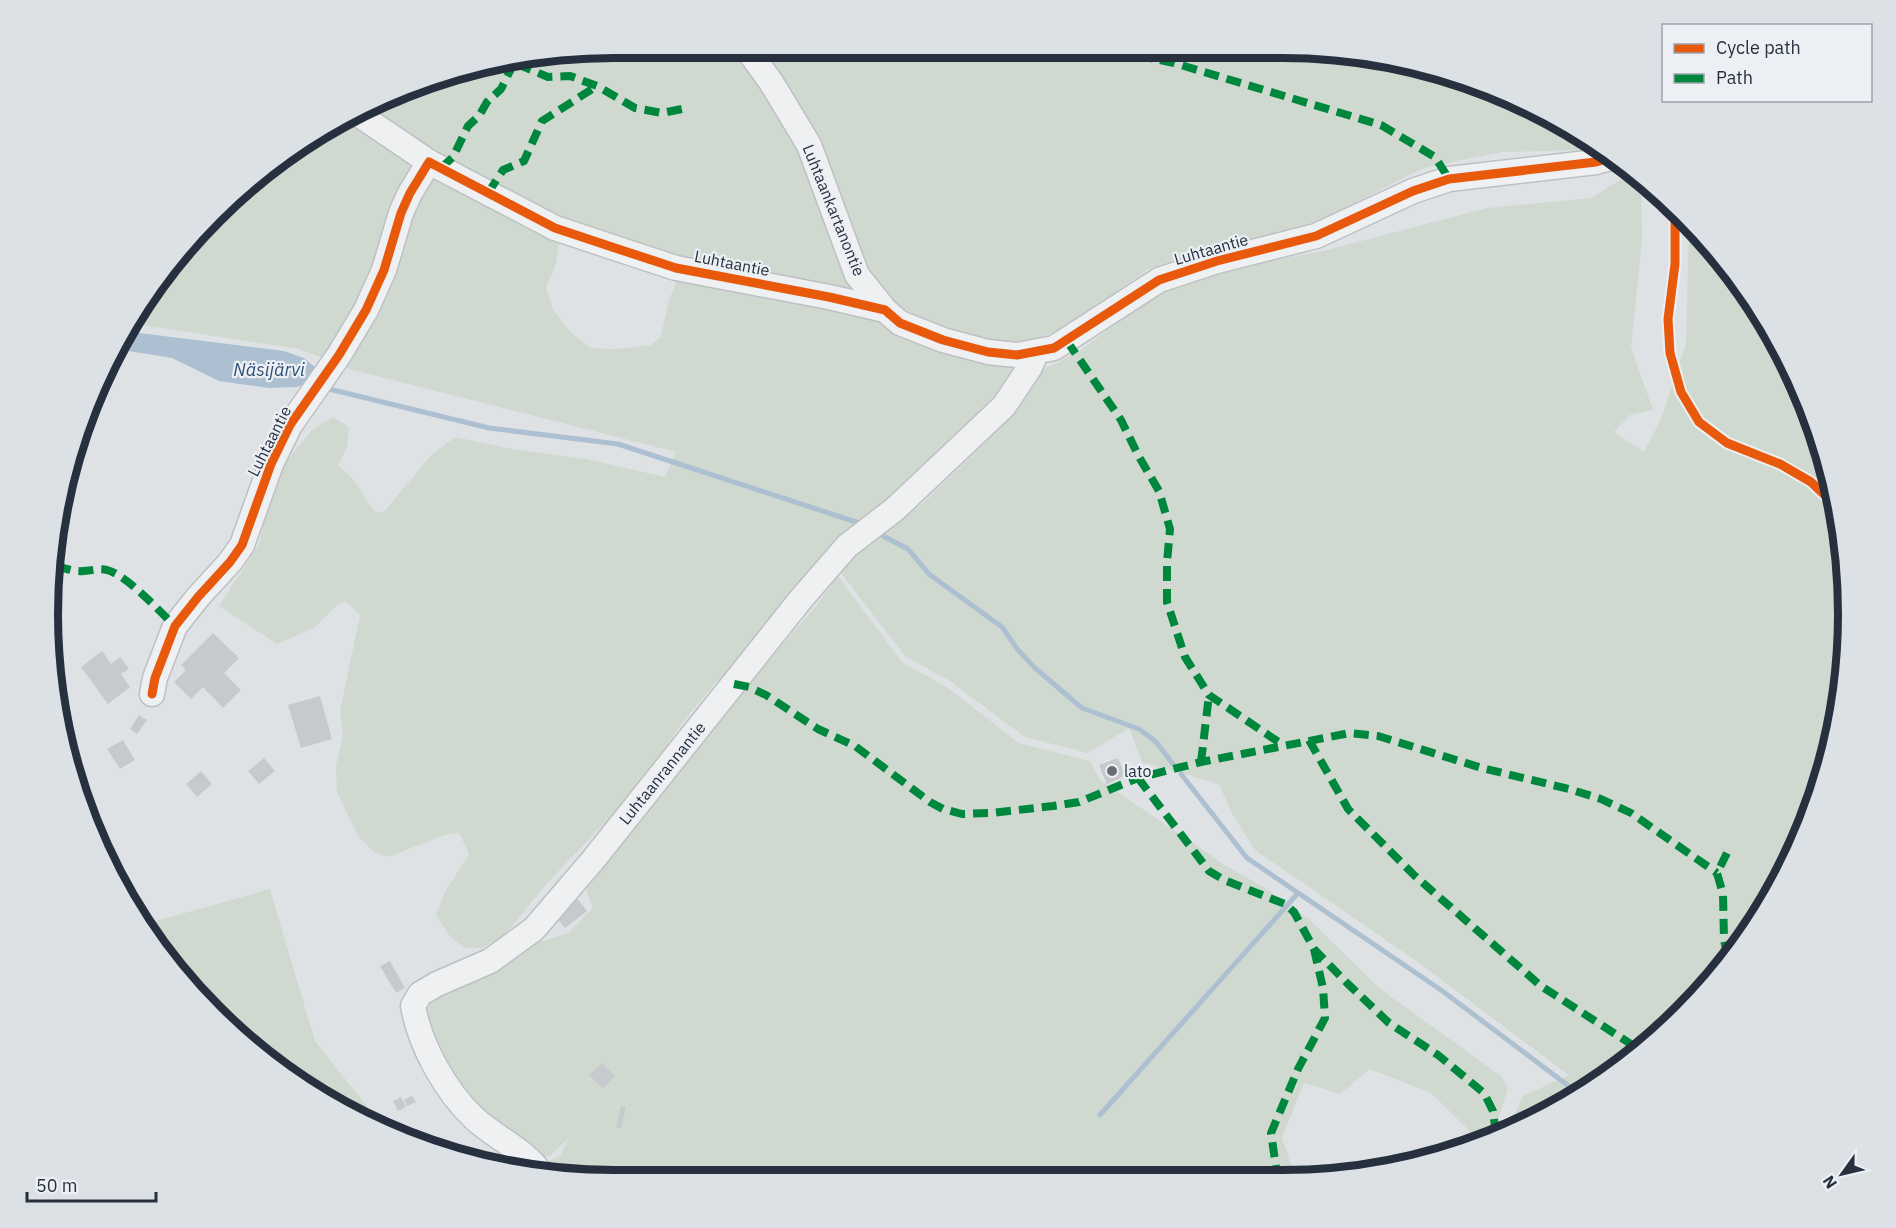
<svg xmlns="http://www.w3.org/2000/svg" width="1896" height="1228" viewBox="0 0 1896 1228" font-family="'IBM Plex Sans',sans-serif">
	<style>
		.green { fill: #d0d9d0; fill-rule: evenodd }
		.water { fill: #adc0d1 }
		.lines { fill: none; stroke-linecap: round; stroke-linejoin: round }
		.stream { stroke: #adc0d1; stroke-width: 5 }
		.building { fill: #c7cacd }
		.minor-casing { stroke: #bdc0c3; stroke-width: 27 }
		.minor { stroke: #eff0f2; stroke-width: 24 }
		.quiet { stroke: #00873e; stroke-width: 8; stroke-dasharray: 15 8; stroke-linecap: butt }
		.cycleway-casing { stroke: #ecf0f5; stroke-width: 13 }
		.cycleway { stroke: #e8590c; stroke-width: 9 }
		.poi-dot { fill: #676e78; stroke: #ecf0f5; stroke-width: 2 }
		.labels { text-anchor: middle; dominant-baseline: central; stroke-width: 4.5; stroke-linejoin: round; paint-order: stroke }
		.street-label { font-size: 16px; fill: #26303e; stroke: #ecf0f5 }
		.poi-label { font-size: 16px; fill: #26303e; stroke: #ecf0f5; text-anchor: start }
		.water-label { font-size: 18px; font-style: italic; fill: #305073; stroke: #ecf0f5 }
		.rim { fill: none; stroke: #26303e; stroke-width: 8 }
	</style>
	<rect width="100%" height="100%" fill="#dfe2e5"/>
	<!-- green -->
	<g class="green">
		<path d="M614 48 1356 53 1499 91 1590 148 1587 150 1502 152 1423 168 1316 223 1210 249 1147 270 1066 327 1028 342 1005 385 976 424 731 679 718 680 685 719 665 748 620 807 549 881 502 938 481 948H464L449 935 436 915 445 892 469 854 459 833 445 835 388 857 374 852 358 836 337 792 336 766 343 735 340 711 360 615 345 601 336 606 314 628 277 644 219 606 259 544 270 496 286 462 311 431 333 417 349 427 347 447 338 465 353 479 374 511 383 513 431 455 455 437 512 449 586 459 665 477 676 452 353 370 299 349 136 324 165 270 299 144 344 122 369 137 383 114 373 107 432 78ZM559 244 678 277 669 300 661 336 651 345 615 349 591 348 569 331 554 311 546 288 556 263Z"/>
		<path d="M1631 173 1641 180 1642 242 1631 347 1653 410 1630 415 1614 432 1644 452 1661 419 1686 343 1689 225 1731 269 1789 363 1829 467 1847 577 1843 688 1818 796 1772 897 1708 987 1627 1063 1532 1122 1507 1131 1523 1096 1569 1075 1419 963 1255 850 1231 812 1219 784 1142 762 1129 728 1088 753 1025 737 950 681 905 656 840 572 860 549 922 504 981 447 1008 417 1040 371 1078 352 1162 289 1229 268 1319 252 1487 208 1591 198Z"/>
		<path d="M838 576 902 662 948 688 1019 743 1090 761 1100 780 1225 865 1270 891 1311 921 1379 988 1501 1076 1508 1088 1499 1117 1479 1140 1431 1093 1370 1069 1340 1094 1304 1083 1282 1138 1296 1179 540 1175 524 1171 560 1156 569 1138 551 1155 539 1160 479 1114 436 1056 424 1013 442 988 489 968 534 944 568 933 593 908 586 890 707 732 816 606Z"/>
		<path d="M270 889 315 1041 386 1130 241 1040 142 925Z"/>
	</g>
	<!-- water -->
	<path class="water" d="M131 332 284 351 304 358 315 367 313 381 297 387 269 388 219 381 172 358 122 350Z"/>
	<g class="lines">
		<!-- stream -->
		<g class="stream">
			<path d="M325 388 489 428 618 444 856 522"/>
			<path d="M883 536 908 549 929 574 1002 627 1018 650 1035 668 1082 708 1139 729 1156 742 1173 764"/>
			<path d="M1181 774 1247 858 1441 990 1578 1093"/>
			<path d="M1100 1115 1298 893"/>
		</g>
	</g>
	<!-- building -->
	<g class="building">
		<path d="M213 633 239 658 224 673 241 690 223 708 203 687 191 699 174 682 186 670 181 665Z"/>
		<path d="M102 651 111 664 120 657 129 669 121 674 130 687 108 704 81 667Z"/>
		<path d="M320 696 332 739 301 748 288 705Z"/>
		<path d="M139 715 147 720 137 734 130 729Z"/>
		<path d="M123 740 135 760 120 769 107 749Z"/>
		<path d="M264 758 275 771 259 784 248 771Z"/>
		<path d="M1118 758 1125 776 1107 784 1099 765Z"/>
		<path d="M201 771 212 784 197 797 186 784Z"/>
		<path d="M575 896 587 911 565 928 553 913Z"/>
		<path d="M390 961 405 988 396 993 380 966Z"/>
		<path d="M602 1063 615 1076 603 1088 589 1075Z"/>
		<path d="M412 1096 416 1102 407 1106 404 1100Z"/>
		<path d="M401 1097 406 1107 398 1111 393 1101Z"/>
		<path d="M621 1106 626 1107 621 1128 616 1127Z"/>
		<path d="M451 1144 452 1151 439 1148 438 1145Z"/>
	</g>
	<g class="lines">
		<defs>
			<g id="minor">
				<path d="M747 49 771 82 809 145 857 275 885 310"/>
				<path d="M358 114 429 162"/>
				<path d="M152 694 155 678 175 626 198 597 230 562 242 545 271 464 290 425 339 355 366 310 384 270 401 213 410 193 429 162 555 228 612 247 676 268 829 297 885 310 900 323 943 340 988 352 1017 355 1054 348 1159 280 1217 261 1316 236 1413 191 1449 179 1596 162 1607 159"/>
				<path d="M542 1175C526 1150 497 1139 475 1119 445 1091 420 1045 413 1006L420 994 437 984 490 961 534 929 593 860 801 599 847 546 895 509 1004 406 1030 367 1036 353"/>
			</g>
		</defs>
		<!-- minor casing -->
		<use href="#minor" class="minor-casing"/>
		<!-- minor -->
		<use href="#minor" class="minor"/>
		<!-- quiet -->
		<g class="quiet">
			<path d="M1115 51 1174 63 1381 125 1435 157 1449 179"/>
			<path d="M517 64 548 77 570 76 597 86 635 108 662 113 682 109"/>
			<path d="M441 168 453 157 468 126 479 116 487 102 501 89 513 65"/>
			<path d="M488 193 503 170 524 161 542 121 597 86"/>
			<path d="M1067 341 1121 420 1138 455 1159 491 1170 529 1167 562V602L1185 657 1209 695 1283 745"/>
			<path d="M56 566C65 568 74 572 83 571 91 571 98 568 107 570 128 576 158 610 175 626"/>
			<path d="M734 684 749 687 766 695 818 729 855 746 930 802 943 809 962 814 991 813 1053 806 1079 802 1138 778 1201 762 1350 733 1378 736 1482 768 1569 789 1601 799 1631 813 1717 873"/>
			<path d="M1309 740 1348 809 1415 876 1541 986 1640 1050"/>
			<path d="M1201 762 1209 695"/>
			<path d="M1138 778 1209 871 1224 880 1285 904 1294 912 1314 949 1348 984 1389 1023 1438 1055 1484 1093 1493 1111 1496 1135"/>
			<path d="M1727 853 1717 873 1723 894 1724 940 1728 958"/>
			<path d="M1281 1179 1276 1167 1271 1133 1298 1069 1325 1018 1323 988 1314 949"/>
		</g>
		<defs>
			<g id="cycleway">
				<path d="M1675 209V264L1668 319 1670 353 1681 392 1699 422 1727 443 1780 464 1811 482 1835 505"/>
				<path d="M152 694 155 678 175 626 198 597 230 562 242 545 271 464 290 425 339 355 366 310 384 270 401 213 410 193 429 162 555 228 612 247 676 268 829 297 885 310 900 323 943 340 988 352 1017 355 1054 348 1159 280 1217 261 1316 236 1413 191 1449 179 1596 162 1607 159"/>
			</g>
		</defs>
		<!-- cycleway casing -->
		<use href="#cycleway" class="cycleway-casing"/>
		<!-- cycleway -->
		<use href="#cycleway" class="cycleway"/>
	</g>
	<!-- markers -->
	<circle class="poi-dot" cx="1112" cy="771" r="6"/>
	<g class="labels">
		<!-- street labels -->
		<g class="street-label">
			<text transform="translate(834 210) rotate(68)">Luhtaankartanontie</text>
			<text transform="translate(1211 249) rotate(-16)">Luhtaantie</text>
			<text transform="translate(732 263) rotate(11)">Luhtaantie</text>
			<text transform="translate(269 441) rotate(-63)">Luhtaantie</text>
			<text transform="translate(662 773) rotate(-51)">Luhtaanrannantie</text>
		</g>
		<!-- poi labels -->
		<g class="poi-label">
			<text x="1124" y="771">lato</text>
		</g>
		<!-- water labels -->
		<g class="water-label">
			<text x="269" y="369">Näsijärvi</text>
		</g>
	</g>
	<!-- crop -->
	<path d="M0 0H1896V1228H0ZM614 58H1282A556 556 0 0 1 1838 614V614A556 556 0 0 1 1282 1170H614A556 556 0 0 1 58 614V614A556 556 0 0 1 614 58Z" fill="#dce1e6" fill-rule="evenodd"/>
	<path class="rim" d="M614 58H1282A556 556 0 0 1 1838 614V614A556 556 0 0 1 1282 1170H614A556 556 0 0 1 58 614V614A556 556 0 0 1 614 58Z"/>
	<!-- legend -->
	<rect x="1662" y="24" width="210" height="78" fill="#ecf0f5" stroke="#9da3ac" stroke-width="1.5"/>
	<rect x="1674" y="44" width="30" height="9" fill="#e8590c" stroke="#9da3ac" stroke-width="1.5"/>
	<text x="1716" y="54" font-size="18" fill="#26303e">Cycle path</text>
	<rect x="1674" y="74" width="30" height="9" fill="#00873e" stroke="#9da3ac" stroke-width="1.5"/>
	<text x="1716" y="84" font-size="18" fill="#26303e">Path</text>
	<!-- north arrow -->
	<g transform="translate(1842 1174) rotate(236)" stroke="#ecf0f5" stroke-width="4.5" paint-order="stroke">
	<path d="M0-4.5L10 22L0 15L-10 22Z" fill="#26303e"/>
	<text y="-9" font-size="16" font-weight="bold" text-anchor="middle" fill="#26303e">N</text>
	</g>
	<!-- scale -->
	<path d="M27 1192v9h129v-9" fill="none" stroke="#26303e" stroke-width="3"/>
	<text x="36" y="1192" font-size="18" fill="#26303e" stroke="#ecf0f5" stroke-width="4.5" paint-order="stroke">50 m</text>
</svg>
